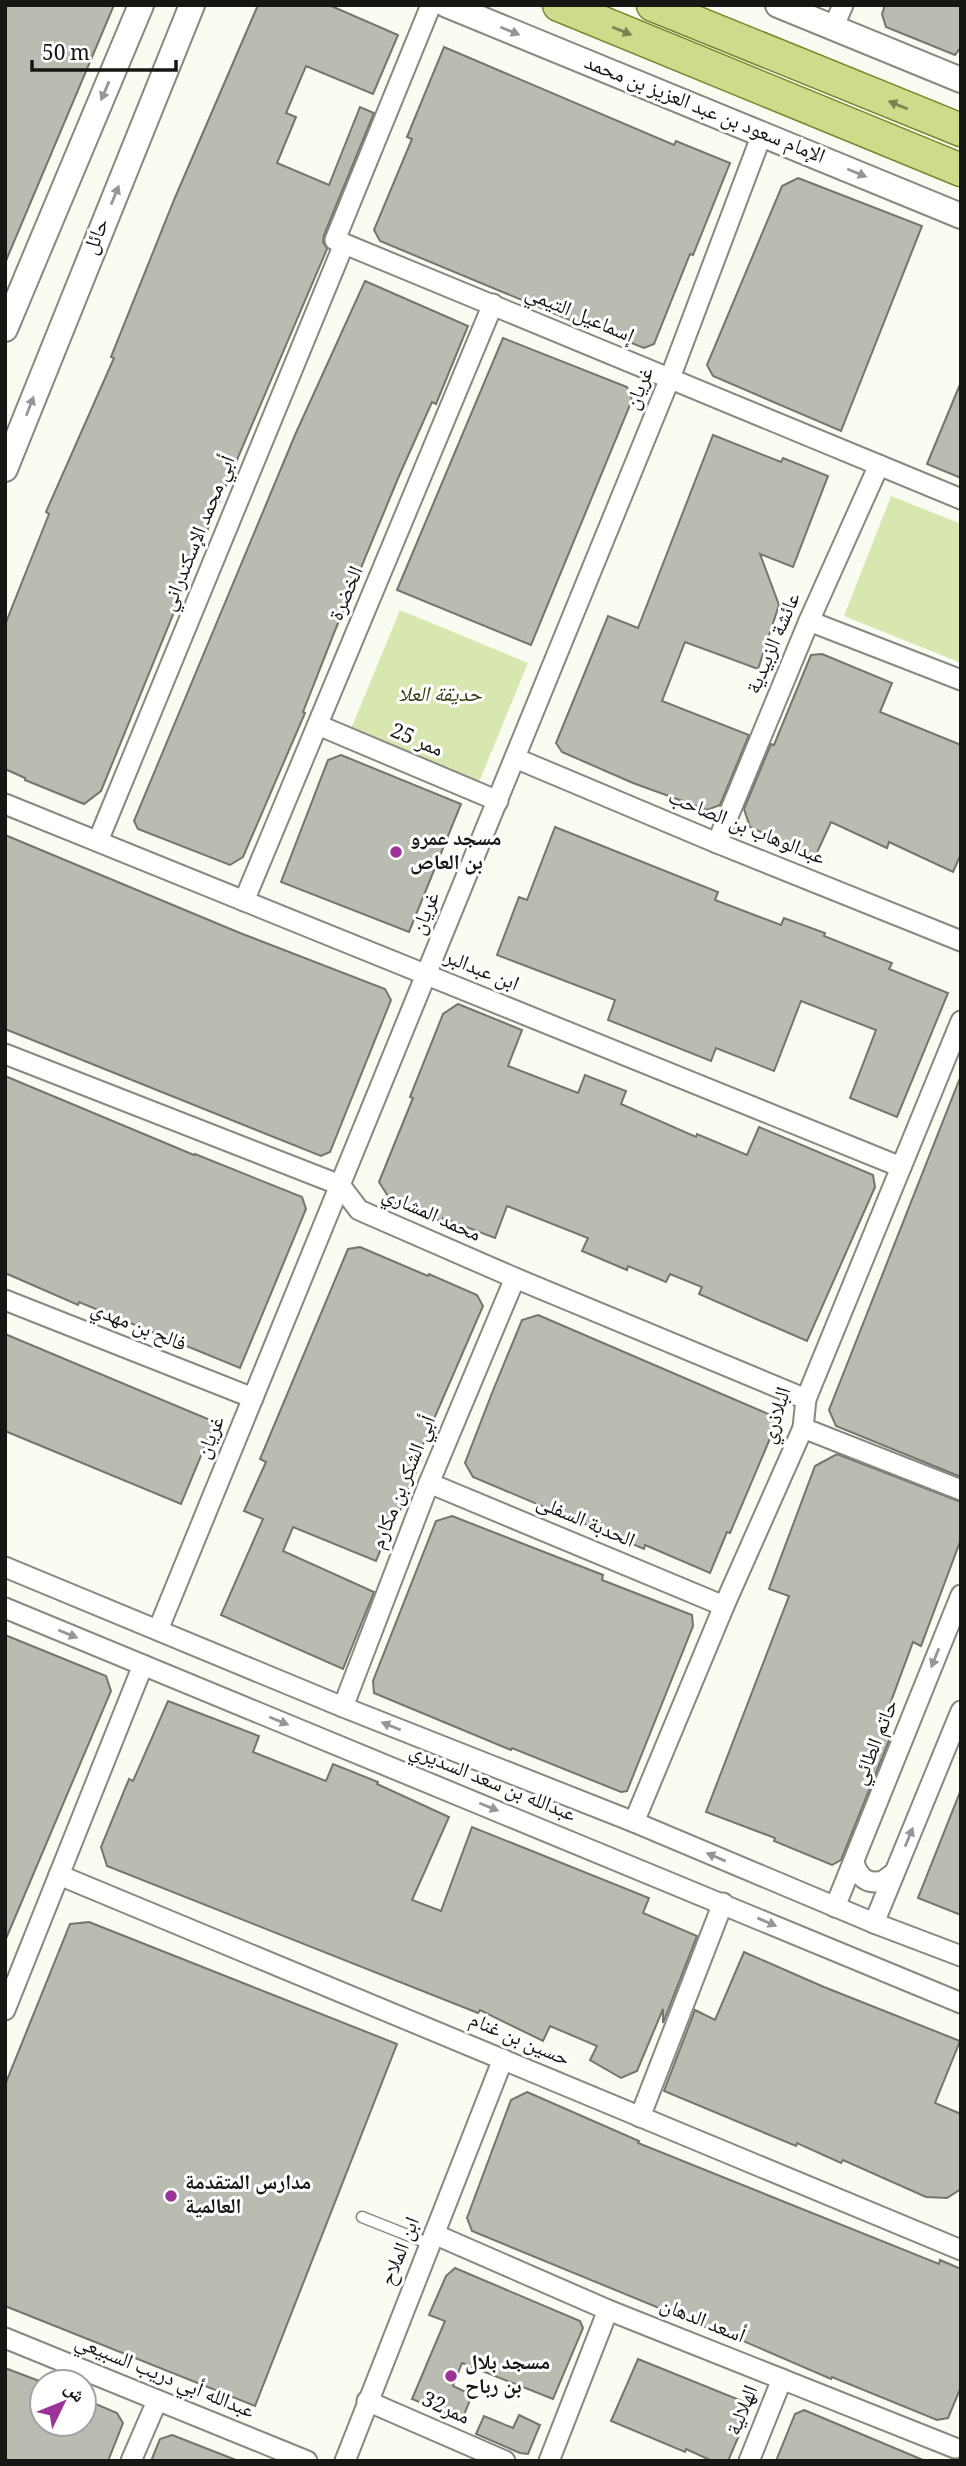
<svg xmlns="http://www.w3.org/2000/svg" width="966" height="2466" viewBox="0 0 966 2466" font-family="Georgia,'Noto Naskh Arabic',serif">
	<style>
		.green { fill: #d8e7af }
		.building { fill: #b9bcb1; stroke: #73766c; stroke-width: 2 }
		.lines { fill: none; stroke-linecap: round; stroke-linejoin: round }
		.service-casing { stroke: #86897f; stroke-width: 13 }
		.minor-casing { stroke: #86897f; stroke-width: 23 }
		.tertiary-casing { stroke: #86897f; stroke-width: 28 }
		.primary-casing { stroke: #76872e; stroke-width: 35 }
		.service { stroke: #fff; stroke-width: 10 }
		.minor { stroke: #fff; stroke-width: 19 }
		.tertiary { stroke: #fff; stroke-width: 24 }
		.primary { stroke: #ccdc8a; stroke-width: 32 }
		.oneway { fill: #969795 }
		.oneway2 { fill: #7a8354 }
		.poi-dot { fill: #9c3497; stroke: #fff; stroke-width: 2.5 }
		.labels { text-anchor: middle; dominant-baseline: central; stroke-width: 6; stroke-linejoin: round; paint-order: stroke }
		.street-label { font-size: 21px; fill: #161713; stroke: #fff }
		.park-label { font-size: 21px; font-style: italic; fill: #333c0f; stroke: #fff }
		.poi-label { font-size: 21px; font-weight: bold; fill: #161713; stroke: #fff; text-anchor: start }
	</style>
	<rect width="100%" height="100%" fill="#f9fcf1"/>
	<!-- green -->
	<g class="green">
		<path d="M891 496 961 524V663L844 616Z"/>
		<path d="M400 610 528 663 479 782 351 729Z"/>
	</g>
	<!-- building -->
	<g class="building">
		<path d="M5 5H114L5 263Z"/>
		<path d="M258 5H329L398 35 373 94 306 66 286 113 296 117 277 163 329 185 360 107 374 113 324 235 323 242 327 249 219 502 101 791 84 804 25 780V778L5 769V625L49 514 46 512 114 358 111 357 174 200Z"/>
		<path d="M885 5H961V47L955 55 886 27 882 14Z"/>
		<path d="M444 47 674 145 676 141 730 163 693 255 690 254 654 344 644 348 589 326V328L380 241 374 230 412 139 407 137Z"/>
		<path d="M798 178 922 226 841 431 713 376 707 365 782 186Z"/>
		<path d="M365 281 468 326 436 404 432 402 399 476 334 633 303 712 305 713 243 857 230 865 138 829 134 821 295 435Z"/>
		<path d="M503 338 627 387 632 400 531 645 397 590Z"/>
		<path d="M961 382V478L927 464Z"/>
		<path d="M713 435 781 462 783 458 828 476 793 567 760 554 779 605 758 669 685 642 662 701 749 735 720 805 707 810 633 783 562 752 556 743 608 616 638 628Z"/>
		<path d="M822 654 892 683 880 712 961 745V854L953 872 889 842 887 848 831 822 815 857 750 827 744 809 771 744 774 745 811 655Z"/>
		<path d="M341 755 461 804 409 932 281 882 328 760Z"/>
		<path d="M555 827 718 892 715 900 781 925 784 918 825 933 824 936 892 963 889 969 948 993 897 1117 850 1098 876 1030 801 1001 774 1071 716 1048 711 1061 608 1020 615 1000 497 955 519 897 527 900Z"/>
		<path d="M5 835 240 933 385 989 391 1000 330 1152 321 1156 5 1029Z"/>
		<path d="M458 1004 522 1030 508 1066 578 1093 585 1075 626 1091 621 1104 696 1137 697 1134 747 1155 759 1127 873 1175 875 1187 807 1341 699 1294 702 1287 670 1274 666 1282 628 1266 627 1270 582 1251 588 1238 507 1206 495 1238 443 1218 442 1222 391 1201 379 1182 413 1098 410 1097 443 1014Z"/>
		<path d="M5 1076 194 1155 195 1154 302 1197 306 1209 240 1368 79 1302 78 1305 5 1273Z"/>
		<path d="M960 1078H961V1477L836 1426 829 1410Z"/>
		<path d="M360 1247 428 1276 429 1274 477 1295 483 1306 417 1458 421 1460 399 1513 397 1511 376 1561 293 1527 283 1551 374 1592 343 1669 221 1615 263 1519 244 1511 266 1462 260 1459 348 1249Z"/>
		<path d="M538 1315 773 1416 777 1422 730 1533 727 1532 710 1573 645 1545 644 1549 473 1477 465 1463 492 1393 522 1320Z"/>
		<path d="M5 1334 215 1422 181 1504 5 1431Z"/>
		<path d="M837 1454 961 1502V1539L921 1646 913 1642 879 1734 890 1738 841 1860 832 1865 774 1841 775 1838 706 1812 789 1596 769 1589 815 1466Z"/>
		<path d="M452 1516 603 1575 602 1580 692 1615 693 1626 627 1791 621 1792 512 1748 511 1750 374 1693 373 1681 436 1521Z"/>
		<path d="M5 1635 106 1676 111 1691 5 1941Z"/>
		<path d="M168 1701 259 1736 253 1752 326 1781 333 1764 378 1782 377 1784 449 1817 412 1900 441 1911 472 1827 649 1898 643 1913 697 1936 663 2023V2009L637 2071 621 2078 590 2060 597 2046 550 2026 543 2041 480 2010 478 2013 107 1866 101 1847 129 1779 133 1781Z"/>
		<path d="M960 1792 961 1793V1915L918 1898Z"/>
		<path d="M89 1922 397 2044 255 2406 5 2306V2085L70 1924Z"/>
		<path d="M744 1952 824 1987 960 2041 935 2103 961 2114V2189L947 2198 926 2197 843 2160 841 2163 797 2143 796 2146 664 2091 695 2010 715 2020Z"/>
		<path d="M527 2092 639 2141 638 2143 939 2264 940 2260 961 2269V2387L948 2418 937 2420 832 2377 831 2379 711 2327 710 2329 472 2231 467 2218 511 2100Z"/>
		<path d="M455 2268 580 2321 583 2328 553 2399 462 2363 453 2386 472 2395 462 2420 412 2399 445 2321 429 2315 446 2276Z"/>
		<path d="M638 2359 752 2405 728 2461H712L686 2449 685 2452 611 2421Z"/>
		<path d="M5 2368 42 2382V2424H84V2399L117 2413 123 2423 108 2461H5Z"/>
		<path d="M804 2410 923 2460V2461H776L795 2414Z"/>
		<path d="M519 2415 540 2425 528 2454 520 2453 476 2434 484 2416 513 2428Z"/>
		<path d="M172 2435 236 2460V2461H151L160 2439Z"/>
	</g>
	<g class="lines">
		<defs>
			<path id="service" d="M362 2217 430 2244"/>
			<g id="minor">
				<path d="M431 5 335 240 961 499"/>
				<path d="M833 28 843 5"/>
				<path d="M809 621 961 680"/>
				<path d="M318 725 498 801"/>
				<path d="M515 758 717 843 961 941"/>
				<path d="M5 804 901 1167"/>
				<path d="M98 841 344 244"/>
				<path d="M717 843 809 621 879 465"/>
				<path d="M244 901 493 304"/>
				<path d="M5 1054 340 1185 359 1210 515 1278 806 1399"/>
				<path d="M5 1300 253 1398"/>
				<path d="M803 1428 961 1490"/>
				<path d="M429 1483 724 1606"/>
				<path d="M5 1567 343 1707 634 1822 874 1923 961 1956"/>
				<path d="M5 1608 961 2003"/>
				<path d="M158 1630 670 378 762 134"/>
				<path d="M343 1707 429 1483 515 1278"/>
				<path d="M634 1822 724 1606 803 1428 806 1399 961 1021"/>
				<path d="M854 1862C858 1877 867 1885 883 1881L894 1873"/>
				<path d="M59 1875 961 2250"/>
				<path d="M835 1907 961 1595"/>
				<path d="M874 1923 961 1711"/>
				<path d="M5 2010 143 1665"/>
				<path d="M640 2117 723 1903"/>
				<path d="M434 2234 608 2310 955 2448"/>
				<path d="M5 2338 307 2461"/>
				<path d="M367 2401 505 2461"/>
				<path d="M131 2461 157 2401"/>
				<path d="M345 2461 503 2059"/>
				<path d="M549 2461 608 2310"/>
				<path d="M749 2461 782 2379"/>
			</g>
			<g id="tertiary">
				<path d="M447 5 961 216"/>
				<path d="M778 5 961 80"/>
				<path d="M5 329 141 5"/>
				<path d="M5 469 192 5"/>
			</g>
			<g id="primary">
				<path d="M559 5 961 170"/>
				<path d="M653 5 961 130"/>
			</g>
		</defs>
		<!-- service casing -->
		<use href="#service" class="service-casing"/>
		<!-- minor casing -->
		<use href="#minor" class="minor-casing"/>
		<!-- tertiary casing -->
		<use href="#tertiary" class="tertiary-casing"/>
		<!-- primary casing -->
		<use href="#primary" class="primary-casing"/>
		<!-- service -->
		<use href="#service" class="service"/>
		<!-- minor -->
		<use href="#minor" class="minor"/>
		<!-- tertiary -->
		<use href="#tertiary" class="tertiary"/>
		<!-- primary -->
		<use href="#primary" class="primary"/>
	</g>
	<!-- one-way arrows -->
	<defs><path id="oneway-solid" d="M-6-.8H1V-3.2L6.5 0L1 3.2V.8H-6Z" transform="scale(1.75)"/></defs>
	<g class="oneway">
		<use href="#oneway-solid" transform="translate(510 31) rotate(22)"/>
		<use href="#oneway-solid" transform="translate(105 91) rotate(113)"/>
		<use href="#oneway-solid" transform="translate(857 173) rotate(22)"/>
		<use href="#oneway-solid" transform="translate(115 195) rotate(-68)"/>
		<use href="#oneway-solid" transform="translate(30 406) rotate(-69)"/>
		<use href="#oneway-solid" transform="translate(68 1634) rotate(22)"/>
		<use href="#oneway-solid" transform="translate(935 1658) rotate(112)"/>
		<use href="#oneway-solid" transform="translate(279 1721) rotate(22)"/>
		<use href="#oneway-solid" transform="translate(391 1726) rotate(-158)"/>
		<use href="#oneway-solid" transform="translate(489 1807) rotate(22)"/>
		<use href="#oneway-solid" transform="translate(909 1837) rotate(-68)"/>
		<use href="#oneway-solid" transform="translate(716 1857) rotate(-157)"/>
		<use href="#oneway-solid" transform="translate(767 1922) rotate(23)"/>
	</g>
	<g class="oneway2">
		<use href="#oneway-solid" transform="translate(622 31) rotate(22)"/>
		<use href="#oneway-solid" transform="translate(898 105) rotate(-158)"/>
	</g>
	<!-- markers -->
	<g class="poi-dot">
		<circle cx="396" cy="852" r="7"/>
		<circle cx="171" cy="2196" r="7"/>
		<circle cx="451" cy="2376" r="7"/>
	</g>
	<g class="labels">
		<!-- street labels -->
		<g class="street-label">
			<text transform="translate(704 111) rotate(22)">الإمام سعود بن عبد العزيز بن محمد</text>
			<text transform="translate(98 237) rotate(-68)">حائل</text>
			<text transform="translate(579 316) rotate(23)">إسماعيل التيمي</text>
			<text transform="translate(641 389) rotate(-68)">غريان</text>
			<text transform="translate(200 534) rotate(-68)">أبي محمد الإسكندراني</text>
			<text transform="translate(348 594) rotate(-67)">الخضرة</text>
			<text transform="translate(775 644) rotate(-67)">عائشة الزبيدية</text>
			<text transform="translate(416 742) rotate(23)">ممر 25</text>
			<text transform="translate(746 829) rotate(22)">عبدالوهاب بن الصاحب</text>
			<text transform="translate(427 914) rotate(-68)">غريان</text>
			<text transform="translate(481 972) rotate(22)">ابن عبدالبر</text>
			<text transform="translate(431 1216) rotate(24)">محمد المشاري</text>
			<text transform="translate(138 1328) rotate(22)">فالح بن مهدي</text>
			<text transform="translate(778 1416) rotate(-73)">البلاذري</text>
			<text transform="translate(212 1438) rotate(-68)">غريان</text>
			<text transform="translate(405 1483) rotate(-68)">أبي الشكر بن مكارم</text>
			<text transform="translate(585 1523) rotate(23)">الحدبة السفلى</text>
			<text transform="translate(877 1743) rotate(-68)">حاتم الطائي</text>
			<text transform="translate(492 1784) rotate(22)">عبدالله بن سعد السديري</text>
			<text transform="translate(519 2041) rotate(23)">حسين بن غنام</text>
			<text transform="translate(402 2252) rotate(-68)">ابن الملاح</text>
			<text transform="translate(702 2322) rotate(22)">أسعد الدهان</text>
			<text transform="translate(164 2378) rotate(22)">عبدالله أبي دريب السبيعي</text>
			<text transform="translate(445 2410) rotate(24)">ممر32</text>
			<text transform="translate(744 2411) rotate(-68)">الهلالية</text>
		</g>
		<!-- park labels -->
		<g class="park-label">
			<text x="440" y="696">حديقة العلا</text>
		</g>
		<!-- poi labels -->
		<g class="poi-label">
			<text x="410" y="840">مسجد عمرو<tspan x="410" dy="24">بن العاص</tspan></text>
			<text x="185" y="2184">مدارس المتقدمة<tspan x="185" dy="24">العالمية</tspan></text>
			<text x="465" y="2364">مسجد بلال<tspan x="465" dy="24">بن رباح</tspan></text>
		</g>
	</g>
	<!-- border -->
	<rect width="966" height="2466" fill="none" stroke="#161713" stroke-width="14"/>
	<!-- north arrow -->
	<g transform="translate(63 2403) rotate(47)"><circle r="33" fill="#ffffff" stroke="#a2a2a1" stroke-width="2"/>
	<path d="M0-5L12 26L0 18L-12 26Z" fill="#9c3497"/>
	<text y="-10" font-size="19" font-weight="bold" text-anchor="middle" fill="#161713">ش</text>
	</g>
	<!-- scale -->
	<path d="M32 60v10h144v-10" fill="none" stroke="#161713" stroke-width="3.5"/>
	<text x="42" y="60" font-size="21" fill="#161713" stroke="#ffffff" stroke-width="5" paint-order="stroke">50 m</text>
</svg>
